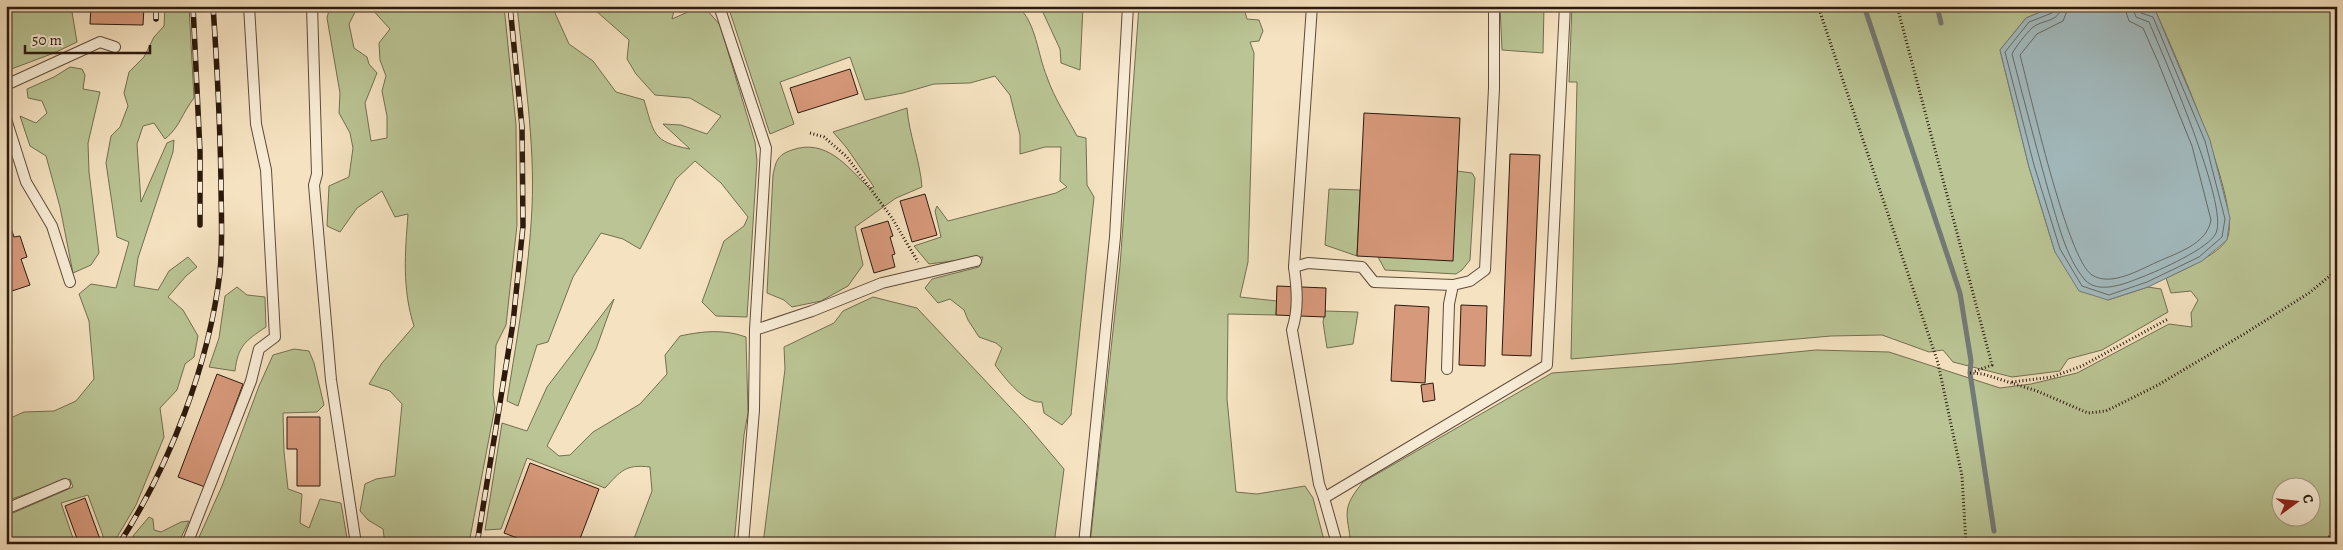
<svg xmlns="http://www.w3.org/2000/svg" width="2343" height="550" viewBox="0 0 2343 550" font-family="Alegreya,serif">
	<style>
		.green { fill: #bac494; stroke: #736e50; fill-rule: evenodd }
		.water { fill: #a2babe; stroke: #737a77 }
		.lines { fill: none; stroke-linecap: round; stroke-linejoin: round }
		.shore { stroke: #676a65; stroke-width: 1 }
		.stream { stroke: #737a77; stroke-width: 5 }
		.building { fill: #d7997b; stroke: #2c190c }
		.lane-casing { stroke: #5e4b39; stroke-width: 12 }
		.path { stroke: #2c190c; stroke-width: 3; stroke-dasharray: 1 2.5; stroke-linecap: butt }
		.lane { stroke: #f8ecd6; stroke-width: 10 }
		.rail-casing { stroke: #2c190c; stroke-width: 5.5 }
		.rail { stroke: #f8ecd6; stroke-width: 4; stroke-dasharray: 11; stroke-linecap: butt }
	</style>
	<rect width="100%" height="100%" fill="#f5e2c0"/>
	<filter id="stains"><feTurbulence type="fractalNoise" baseFrequency=".004" numOctaves="4"/><feColorMatrix values="0 0 0 0 .2 0 0 0 0 .09 0 0 0 0 .02 0 0 0 .5 -.17"/></filter>
	<radialGradient id="worn" r=".72"><stop offset=".6" stop-color="#630" stop-opacity="0"/><stop offset="1" stop-color="#630" stop-opacity=".3"/></radialGradient>
	<!-- green -->
	<g class="green">
		<path d="M6 6H71L77 42 54 53 6 71Z"/>
		<path d="M165 6H189L194 98C182 113 180 127 165 139L154 123 143 126 137 144 141 202 167 143 174 140 173 152 138 258 134 286 158 290 169 271 188 257 197 267 186 276 168 297 183 310 198 336 194 357 185 364 177 390 160 408 164 437 136 505 113 544H106L88 495 61 503 75 544H11L6 530V516L73 487 70 479 6 501V420L24 412 54 411 76 401 94 379 89 321 79 294 91 284 116 288 129 242 117 237 106 163 111 136 120 127 128 106 124 93 129 72 144 57 154 37 164 26Z"/>
		<path d="M330 6H354L355 12 349 24 354 48 367 57 369 64 377 73 365 103 371 141 387 138V116L382 91 386 76 380 60 379 43 390 29 369 6H504L516 125 517 225 506 325 496 345 493 395 495 407 470 538 463 544H385L383 529 368 520 360 511 365 484 376 479 395 476 402 404 390 391 369 384 382 363 414 326C402 289 405 253 408 214L395 217 382 191 357 208 340 232 327 226 329 186 349 177 353 148 350 133 339 113 340 93 327 18Z"/>
		<path d="M517 6H555V13L569 44 593 61 616 92 644 100C654 133 652 142 690 149L663 124 681 125 707 134 721 116 690 98 655 95 636 74 627 59 629 40 595 10 594 6H675L672 19 690 11 707 10 720 25 755 142 757 161 747 317 716 316 702 302 724 241 744 226 748 217 721 183 695 161 676 179 640 249 623 239 601 233 573 277 548 342 537 345 518 406 507 401C517 337 529 273 532 208 535 141 524 73 517 6Z"/>
		<path d="M728 6H910L912 10 917 6H1018C1037 25 1037 53 1047 77 1054 98 1067 117 1077 136L1086 138 1087 185 1094 197 1071 415 1062 425 1044 413 1042 402C1024 404 1005 378 995 365L1002 348 996 343 979 337 968 320 964 310 950 299 938 303 925 288 932 279 979 267 983 257 929 264 914 246 941 237 935 211 937 206 948 221 1056 193 1067 187 1060 181 1061 147H1045L1020 154V135L1010 95 995 76 970 83 934 84 903 93 865 100 850 57 780 82 794 124 770 134Z"/>
		<path d="M1040 6H1083L1080 70 1061 63 1060 49Z"/>
		<path d="M1139 6H1255L1245 12 1247 19 1259 20 1263 31 1259 41 1250 42 1254 53 1248 262 1240 297 1277 301 1276 315 1228 314 1227 399 1236 492 1257 494 1305 486 1313 498 1325 544H1090L1120 266Z"/>
		<path d="M1500 6H1544L1543 53 1502 50Z"/>
		<path d="M1572 6H2055L2026 18 2000 50 2029 167 2055 252 2108 300 2148 287 2161 289 2168 312 2102 350 2068 359 2060 371 2012 377 1953 362 1943 350 1929 352 1882 335 1831 336 1571 359 1577 82H1569Z"/>
		<path d="M2133 6H2337V544H1351C1347 512 1341 509 1363 482L1552 373 1673 364 1816 350 1889 352 2000 388 2031 384 2077 373 2169 324 2192 327 2191 313 2198 300 2191 291 2171 293 2166 278C2181 271 2220 254 2227 239 2243 206 2173 50 2156 12ZM2280 488H2310V518H2280Z"/>
		<path d="M70 67 82 69 85 75 83 89 100 92 88 143 89 172 99 253 91 265 73 273 60 207 46 156 30 146 20 116 36 123 47 113 42 101 28 98 27 89 54 77Z"/>
		<path d="M907 108C909 135 920 160 922 187L896 198 855 227 863 265 848 286 821 301 792 307 784 300 767 293 773 175C776 161 777 155 792 150 826 138 847 166 869 188L874 187 846 147 833 132Z"/>
		<path d="M1457 171 1472 173 1475 178 1470 260 1462 270 1456 274 1385 270 1378 257Z"/>
		<path d="M1329 189 1360 190 1357 256 1325 245Z"/>
		<path d="M237 287 247 295 265 297 266 327C245 341 238 346 235 371L209 367 219 338 225 296Z"/>
		<path d="M873 297 917 308 1025 423 1064 469 1054 544H763L785 369 784 347 834 323 843 311Z"/>
		<path d="M614 299 596 349 547 446 559 456 570 455 593 432 640 404 667 374 665 355 680 336C703 331 724 329 746 337L748 413 744 435 734 544H632L652 491 650 467C625 464 621 471 605 488L527 458 501 529 485 530 502 423 527 431 547 387Z"/>
		<path d="M1325 311 1358 312 1353 344 1327 348 1323 322Z"/>
		<path d="M294 349 309 351 314 363 324 405 317 412 283 413 284 452 288 489 302 494 300 523 309 528 320 499 341 503 348 544H196L222 486 259 386 273 355Z"/>
		<path d="M149 517 153 519 154 530 161 532 181 522 189 521 178 544H135L133 536Z"/>
	</g>
	<!-- water -->
	<path class="water" d="M2055 6H2133L2156 12 2210 140 2230 218 2227 240 2202 261 2148 287 2108 300 2079 291 2055 252 2029 167 2000 50 2026 18Z"/>
	<g class="lines">
		<!-- shore -->
		<g class="shore">
			<path d="M2055 6 2052 13 2029 22 2005 52 2034 165 2060 249 2082 286 2109 295 2147 282 2199 257 2222 237 2225 219 2205 141 2153 17 2141 13 2138 6"/>
			<path d="M2061 6C2060 23 2042 19 2032 28 2025 35 2016 46 2012 54 2024 100 2036 147 2049 193 2058 222 2065 256 2085 280 2099 295 2127 283 2142 277 2158 271 2210 248 2216 233 2229 205 2163 55 2149 22L2136 17 2132 6"/>
			<path d="M2069 6 2063 21 2037 34 2020 55C2030 92 2067 259 2092 275 2111 287 2139 270 2157 262 2177 253 2207 244 2211 220L2192 146 2158 62 2143 28 2129 21 2124 6"/>
		</g>
		<!-- stream -->
		<g class="stream">
			<path d="M1864 6 1960 293 1971 361 1970 373 1994 531"/>
			<path d="M1937 6 1941 23"/>
		</g>
	</g>
	<!-- building -->
	<g class="building">
		<path d="M91 6H144L143 25 90 24Z"/>
		<path d="M850 69 858 94 798 113 790 88Z"/>
		<path d="M1364 113 1460 118 1453 261 1357 256Z"/>
		<path d="M1510 154 1540 155 1531 356 1502 355Z"/>
		<path d="M925 194 937 235 912 242 900 201Z"/>
		<path d="M6 213 14 237 20 236 27 257 21 259 30 285 6 293Z"/>
		<path d="M888 221 893 236 890 237 895 254 892 255 895 267 874 273 861 229Z"/>
		<path d="M1277 286 1326 288 1325 317 1276 315Z"/>
		<path d="M1395 305 1429 307 1425 383 1391 381Z"/>
		<path d="M1461 305 1487 306 1485 366 1459 365Z"/>
		<path d="M217 374 243 384 205 487 178 477Z"/>
		<path d="M1433 383 1435 400 1423 402 1421 385Z"/>
		<path d="M287 417H320V486H297V449H287Z"/>
		<path d="M530 463 599 489 578 544H533L504 533Z"/>
		<path d="M85 498 101 542 97 544H79L65 506Z"/>
	</g>
	<g class="lines">
		<defs>
			<g id="lane">
				<path d="M312 6 317 174 314 185 331 380 356 544"/>
				<path d="M719 6 766 148 755 330"/>
				<path d="M1312 6 1294 267C1297 288 1299 309 1292 330L1319 484 1324 498"/>
				<path d="M6 85 100 42 115 47"/>
				<path d="M6 119 26 182 52 226 70 282"/>
				<path d="M1294 267 1308 263 1362 267 1374 282 1453 285"/>
				<path d="M1447 369 1449 304 1453 285 1470 281 1485 270 1494 88V6"/>
				<path d="M6 509 65 484"/>
				<path d="M187 544 251 381 259 349 275 337 266 170 256 124 249 6"/>
				<path d="M743 544 754 410 755 330 812 311 882 283 976 261"/>
				<path d="M1084 544 1115 237 1128 6"/>
				<path d="M1337 544 1324 498 1547 365 1565 6"/>
			</g>
		</defs>
		<!-- lane casing -->
		<use href="#lane" class="lane-casing"/>
		<!-- path -->
		<g class="path">
			<path d="M1818 6 1938 363 1962 476 1966 544"/>
			<path d="M1897 6 1992 365 1973 372"/>
			<path d="M810 133 824 137 847 157 892 218 918 262"/>
			<path d="M1970 373 1983 374 2037 391 2088 413 2106 411 2158 385 2244 334 2309 293 2337 270"/>
			<path d="M2012 382 2052 377 2082 366 2168 319"/>
			<path d="M2321 544 2337 530"/>
		</g>
		<!-- lane -->
		<use href="#lane" class="lane"/>
		<defs>
			<g id="rail">
				<path d="M193 6 200 152V225"/>
				<path d="M156 19V6"/>
				<path d="M119 544C170 465 209 365 220 272 223 242 221 211 221 181 220 122 217 64 213 6"/>
				<path d="M477 544 513 323 523 226 522 127 510 6"/>
			</g>
		</defs>
		<!-- rail casing -->
		<use href="#rail" class="rail-casing"/>
		<!-- rail -->
		<use href="#rail" class="rail"/>
	</g>
	<!-- margin -->
	<rect width="2343" height="550" fill="none" stroke="#f5e2c0" stroke-width="25"/>
	<rect x="8" y="8" width="2328" height="535" fill="none" stroke="#2c190c" stroke-width="2.5"/>
	<rect x="12" y="12" width="2318" height="525" fill="none" stroke="#2c190c"/>
	<!-- north arrow -->
	<g transform="translate(2296 502) rotate(75)"><circle r="24" fill="#f8ecd6" stroke="#a69885"/>
	<path d="M0-4L9 19L0 12L-9 19Z" fill="#8f2418"/>
	<text y="-8" font-size="14" font-weight="bold" text-anchor="middle" fill="#2c190c">С</text>
	</g>
	<!-- scale -->
	<path d="M25 45v8h125v-8" fill="none" stroke="#2c190c" stroke-width="2.5"/>
	<text x="32" y="45" font-size="15" fill="#2c190c" stroke="#f8ecd6" stroke-width="4" paint-order="stroke">50 m</text>
	<rect width="100%" height="100%" filter="url(#stains)"/>
	<rect width="100%" height="100%" fill="url(#worn)"/>
</svg>
